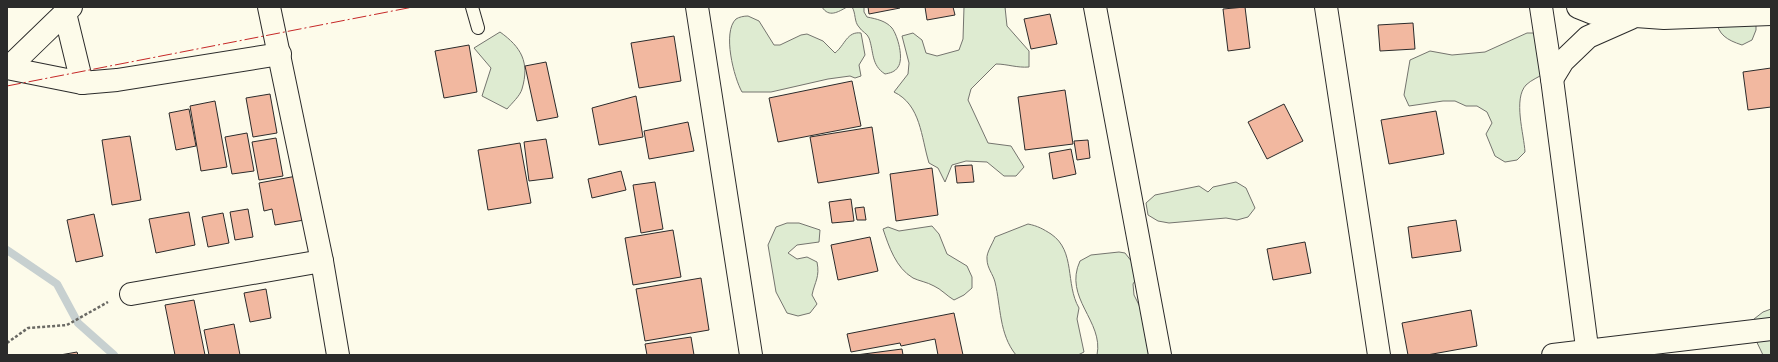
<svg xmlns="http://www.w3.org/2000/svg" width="1778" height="362" viewBox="0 0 1778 362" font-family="'Varela Round',sans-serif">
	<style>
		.green { fill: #deebd1; stroke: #74746e }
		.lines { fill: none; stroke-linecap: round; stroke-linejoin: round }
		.stream { stroke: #c7d0d0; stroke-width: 8 }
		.building { fill: #f2b8a0; stroke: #2b2b2b }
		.service-casing { stroke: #2b2b2b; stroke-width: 14 }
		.minor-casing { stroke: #2b2b2b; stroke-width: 24 }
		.path { stroke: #6a6964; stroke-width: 2.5; stroke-dasharray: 3 2; stroke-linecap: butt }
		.service { stroke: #fdfbea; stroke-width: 12 }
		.minor { stroke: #fdfbea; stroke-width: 22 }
		.power { stroke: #c62828; stroke-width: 1; stroke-dasharray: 14 3 2 3; stroke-linecap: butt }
	</style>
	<rect width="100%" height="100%" fill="#fdfbea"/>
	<!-- green -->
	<g class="green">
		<path d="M822 7H847C838 12 829 18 822 7Z"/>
		<path d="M852 7H864V12L867 17C877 19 886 21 892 28 898 36 904 59 898 67 895 72 890 73 885 74 871 65 874 52 869 38 867 33 862 32 859 27 854 22 856 13 852 7Z"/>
		<path d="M964 7H1005L1007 26 1029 51V67C1017 68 1007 64 996 64L971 89 968 100 988 143 1011 146 1024 167 1016 176H1004L987 162 966 161 952 165 945 182 938 168 929 163C921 137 921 105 894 92L908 74 909 63 902 36 913 33 922 40 926 53 937 56 959 50 963 39Z"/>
		<path d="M748 16 759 21 774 45H780L801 35 807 34 823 41 835 53C845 45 847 31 861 33L865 55 859 65 861 76 855 78 850 76 828 79 771 92H742C734 78 722 32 736 19 739 17 744 16 748 16Z"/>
		<path d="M1756 18V30L1752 40 1742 45C1727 40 1718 35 1716 19Z"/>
		<path d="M500 32C521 47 530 62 522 89 520 96 512 103 507 109L482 96 491 68 474 48Z"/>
		<path d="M1527 33H1539L1545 73C1539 77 1531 80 1526 85 1513 99 1524 134 1525 152L1517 160 1505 162 1495 156 1486 134 1492 123 1487 112 1477 106H1466L1455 101H1443L1409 106 1404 95 1410 60 1430 51 1452 55 1485 52Z"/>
		<path d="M1236 182 1246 188 1255 208 1248 217 1237 220 1226 218 1169 223 1158 221 1148 215 1146 203 1155 195 1199 186 1208 192 1213 187Z"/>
		<path d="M787 223H799L820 230 819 242 797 245 788 253 797 259 807 257 817 262C820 277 815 281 812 295L817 304 810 313 798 316 787 313 776 292 768 245 776 227Z"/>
		<path d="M1028 224C1038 226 1043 229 1051 234 1076 251 1065 284 1079 308L1077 319 1084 352 1078 355H1016C999 334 1001 307 995 282 993 274 987 268 987 259 986 253 993 243 995 237Z"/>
		<path d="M932 226 939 234 947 254 967 266 972 277V288L964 295 954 300C947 296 941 289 934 286 927 282 919 281 913 278 896 268 889 247 883 229L888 227 899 231Z"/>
		<path d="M1119 252 1125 253 1132 262 1136 279 1133 284 1134 295 1142 311 1156 355H1097C1104 321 1063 298 1080 261L1091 255Z"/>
		<path d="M1771 309V355H1763L1752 332 1754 319 1763 312Z"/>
	</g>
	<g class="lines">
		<!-- stream -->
		<path class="stream" d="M7 250 57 284 78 323 114 355"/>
	</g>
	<!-- building -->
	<g class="building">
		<path d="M868 7H900V8L869 14Z"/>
		<path d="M925 7H953L955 15 927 20Z"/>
		<path d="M1245 7 1250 48 1228 51 1223 9Z"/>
		<path d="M1050 14 1057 44 1031 49 1024 19Z"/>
		<path d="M1413 23 1415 49 1380 51 1378 25Z"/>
		<path d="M674 36 681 81 639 88 631 43Z"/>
		<path d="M469 45 477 92 444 98 435 51Z"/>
		<path d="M546 62 558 117 537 121 525 66Z"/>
		<path d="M1771 68V107L1748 110 1743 72Z"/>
		<path d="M852 81 861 126 778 142 769 98Z"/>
		<path d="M1065 90 1073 144 1025 150 1018 97Z"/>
		<path d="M270 94 277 133 253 137 246 98Z"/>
		<path d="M636 96 643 137 599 145 592 108Z"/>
		<path d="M215 101 227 167 201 171 190 106Z"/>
		<path d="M1284 104 1303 141 1267 159 1248 122Z"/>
		<path d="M189 109 196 146 176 150 169 113Z"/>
		<path d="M1436 111 1444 154 1389 164 1381 120Z"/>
		<path d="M688 122 694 151 649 159 644 131Z"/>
		<path d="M872 127 879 173 818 183 810 137Z"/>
		<path d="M247 133 254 171 232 174 225 137Z"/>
		<path d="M130 136 141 200 112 205 102 140Z"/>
		<path d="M276 138 283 176 259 180 252 142Z"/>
		<path d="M546 139 553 178 529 181 524 142Z"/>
		<path d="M1088 140 1090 158 1077 160 1074 141Z"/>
		<path d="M520 143 531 203 488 210 478 150Z"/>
		<path d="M1071 149 1076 174 1053 179 1049 153Z"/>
		<path d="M972 165 974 182 957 183 955 166Z"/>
		<path d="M932 168 938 215 896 221 890 174Z"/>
		<path d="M621 171 626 190 592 198 588 179Z"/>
		<path d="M302 175 310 219 275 225 272 209 264 211 259 183Z"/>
		<path d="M655 182 663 229 641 233 633 185Z"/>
		<path d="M851 199 854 221 832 223 829 202Z"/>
		<path d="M864 207 866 220H857L855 208Z"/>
		<path d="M248 209 253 237 235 240 230 212Z"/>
		<path d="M189 212 195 245 156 253 149 219Z"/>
		<path d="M223 213 229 243 208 247 202 217Z"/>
		<path d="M94 214 103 256 76 262 67 220Z"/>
		<path d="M1456 220 1461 251 1412 258 1408 227Z"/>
		<path d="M673 230 681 277 633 285 625 238Z"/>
		<path d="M870 237 878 271 838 280 831 245Z"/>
		<path d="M1305 242 1311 273 1273 280 1267 249Z"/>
		<path d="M701 278 709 330 645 341 636 289Z"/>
		<path d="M266 289 271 318 250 322 244 293Z"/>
		<path d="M194 300 205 355H175L165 305Z"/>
		<path d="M1471 310 1477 346 1427 355H1408L1402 323Z"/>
		<path d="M954 313 963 355H938L935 339 901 346 900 343 851 352 847 334Z"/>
		<path d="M234 324 240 355H209L204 330Z"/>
		<path d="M691 337 694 355H647L645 344Z"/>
		<path d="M902 349 903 355H856Z"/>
		<path d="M77 352 78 355H60Z"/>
	</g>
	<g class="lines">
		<defs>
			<path id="service" d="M472 7 478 28"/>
			<g id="minor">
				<path d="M269 7 322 261 338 355"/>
				<path d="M697 7 751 355"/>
				<path d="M1095 7 1160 355"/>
				<path d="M1326 7 1379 355"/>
				<path d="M1541 7 1552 79 1588 355"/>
				<path d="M1578 7 1593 13 1664 18 1771 14"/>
				<path d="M65 13 82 83"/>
				<path d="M7 68 82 83 117 80 280 54"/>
				<path d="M8 68 71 7"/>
				<path d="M1552 79 1563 61 1588 37 1631 18"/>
				<path d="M131 294 322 261"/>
				<path d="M1553 355 1771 329"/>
			</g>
		</defs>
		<!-- service casing -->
		<use href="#service" class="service-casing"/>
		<!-- minor casing -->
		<use href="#minor" class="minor-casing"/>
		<!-- path -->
		<path class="path" d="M7 343 28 328 67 325 108 302"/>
		<!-- service -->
		<use href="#service" class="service"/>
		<!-- minor -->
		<use href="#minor" class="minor"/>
		<!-- power -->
		<path class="power" d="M7 86 413 7"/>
	</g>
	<!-- border -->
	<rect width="1778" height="362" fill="none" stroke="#2b2b2b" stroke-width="16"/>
</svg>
